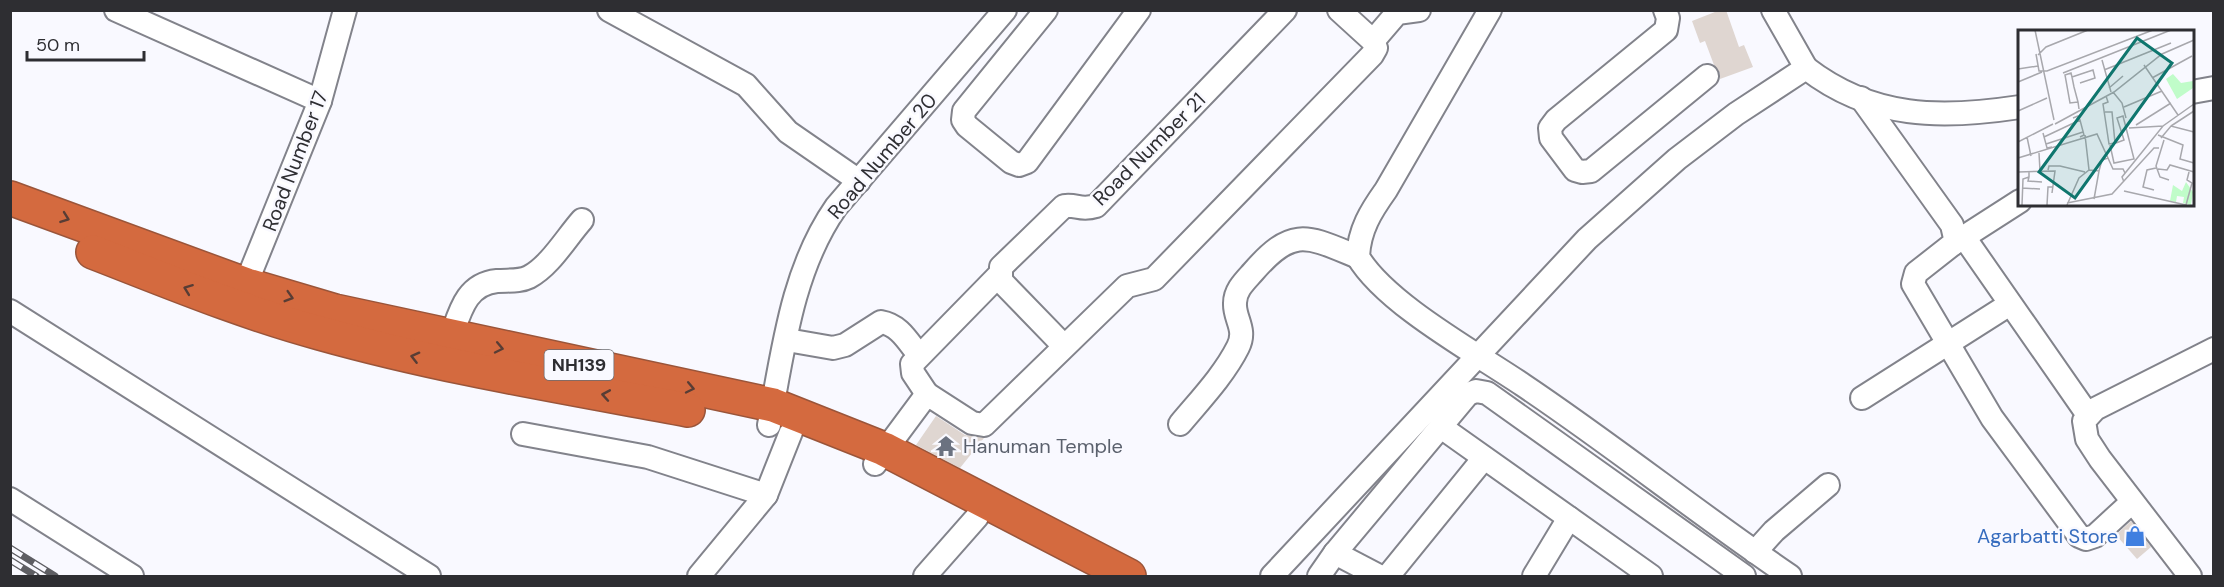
<svg xmlns="http://www.w3.org/2000/svg" width="2224" height="587" viewBox="0 0 2224 587" font-family="'DM Sans',sans-serif">
	<style>
		.building { fill: #dfd6d1 }
		.lines { fill: none; stroke-linecap: round; stroke-linejoin: round }
		.minor-casing { stroke: #82838b; stroke-width: 26 }
		.highway-casing { stroke: #9a553a; stroke-width: 36 }
		.minor { stroke: #fff; stroke-width: 22 }
		.highway { stroke: #d46a3f; stroke-width: 33 }
		.rail-casing { stroke: #5e5e63; stroke-width: 7 }
		.rail { stroke: #f9f9ff; stroke-width: 4.5; stroke-dasharray: 14; stroke-linecap: butt }
		.oneway { stroke: #583d35 }
		.labels { text-anchor: middle; dominant-baseline: central; stroke-width: 5; stroke-linejoin: round; paint-order: stroke }
		.shield { fill: #f9f9ff; stroke: #6b6b70; stroke-width: 1.5 }
		.shield-label { font-size: 18px; font-weight: bold; fill: #2e2e32 }
		.street-label { font-size: 20px; fill: #2e2e32; stroke: #f9f9ff }
		.worship-label { font-size: 20px; fill: #5b616d; stroke: #f9f9ff; text-anchor: start }
		.shop-label { font-size: 20px; fill: #366cbe; stroke: #f9f9ff; text-anchor: end }
		.inset-road { fill: none; stroke: #a8a8ad; stroke-width: 1.5 }
		.view { fill: #0f766e; fill-opacity: 0.15; stroke: #0f766e; stroke-width: 3 }
		.inset-edge { fill: none; stroke: #2e2e32; stroke-width: 3 }
	</style>
	<rect width="100%" height="100%" fill="#f9f9ff"/>
	<!-- building -->
	<g class="building">
		<path d="M1720 10H1726L1739 47 1744 45 1753 67 1720 79V73L1714 65 1705 41 1700 43 1692 21Z"/>
		<path d="M936 416 965 435 984 438 960 468 916 445Z"/>
		<path d="M2131 521 2151 547 2137 559 2116 535Z"/>
	</g>
	<g class="lines">
		<defs>
			<g id="minor">
				<path d="M116 10 320 101"/>
				<path d="M609 10 746 85 788 132 859 181"/>
				<path d="M1046 10 964 111 963 120 967 126 1011 162 1019 165 1027 162 1139 10"/>
				<path d="M1490 10 1386 190C1371 211 1359 230 1358 257 1386 304 1476 353 1523 385 1614 446 1700 515 1790 576"/>
				<path d="M1665 10 1668 18 1666 30 1556 120 1550 128 1551 138 1575 170 1582 172 1591 171 1707 76"/>
				<path d="M1773 10 1806 68"/>
				<path d="M1373 41 1397 13 1419 10"/>
				<path d="M2192 92 2214 88"/>
				<path d="M1861 98 1952 225 1955 238 1953 244 1916 273 1913 284 1992 418 2079 536 2086 539 2095 536 2132 502"/>
				<path d="M1964 237 2088 415"/>
				<path d="M1953 244 2020 201"/>
				<path d="M241 296 320 101 345 10"/>
				<path d="M10 311 429 576"/>
				<path d="M451 337C460 312 466 284 497 281 508 280 519 282 529 277 550 266 566 238 582 220"/>
				<path d="M787 340 833 348 845 345 881 322C899 325 907 340 918 354"/>
				<path d="M1064 346 1001 281V267L1064 206C1077 204 1080 211 1096 206L1285 10"/>
				<path d="M927 394 913 373 912 364 1000 274"/>
				<path d="M1862 398 2010 304"/>
				<path d="M1180 424C1200 400 1224 375 1238 347 1247 329 1234 319 1235 303 1235 290 1245 281 1253 272 1293 226 1307 236 1358 257"/>
				<path d="M769 425C783 351 792 270 836 207L1005 10"/>
				<path d="M1441 427 1651 576"/>
				<path d="M523 434 648 457 766 495"/>
				<path d="M875 464 927 394 972 423 984 425 1127 286 1154 279 1372 55 1376 48 1373 41 1339 10"/>
				<path d="M10 499 132 576"/>
				<path d="M1755 552 1774 531 1828 485"/>
				<path d="M1335 553 1379 576"/>
				<path d="M699 576 766 495 791 432"/>
				<path d="M925 576 977 517"/>
				<path d="M1272 576 1587 239 1677 159 1736 114 1806 68C1872 119 1941 119 2020 107"/>
				<path d="M1319 576 1335 553 1468 394 1476 391 1487 393 1744 576"/>
				<path d="M1388 576 1484 458"/>
				<path d="M1534 576 1569 518"/>
				<path d="M2190 576 2100 459 2087 439 2084 421 2095 409 2214 349"/>
			</g>
			<g id="highway">
				<path d="M10 198 247 285 335 311 773 405 884 449 1129 576"/>
				<path d="M93 252C168 281 242 312 320 333 441 367 565 387 688 410"/>
			</g>
		</defs>
		<!-- minor casing -->
		<use href="#minor" class="minor-casing"/>
		<!-- highway casing -->
		<use href="#highway" class="highway-casing"/>
		<!-- minor -->
		<use href="#minor" class="minor"/>
		<!-- highway -->
		<use href="#highway" class="highway"/>
		<defs>
			<g id="rail">
				<path d="M10 548 55 576"/>
				<path d="M10 560 36 576"/>
			</g>
		</defs>
		<!-- rail casing -->
		<use href="#rail" class="rail-casing"/>
		<!-- rail -->
		<use href="#rail" class="rail"/>
	</g>
	<!-- one-way arrows -->
	<defs><path id="oneway-chevron" d="M-2-3.5L2.5 0L-2 3.5" fill="none" stroke-width="1.6" stroke-linecap="round" stroke-linejoin="round" transform="scale(1.5)"/></defs>
	<g class="oneway">
		<use href="#oneway-chevron" transform="translate(65 218) rotate(20)"/>
		<use href="#oneway-chevron" transform="translate(188 289) rotate(-159)"/>
		<use href="#oneway-chevron" transform="translate(289 297) rotate(17)"/>
		<use href="#oneway-chevron" transform="translate(499 348) rotate(12)"/>
		<use href="#oneway-chevron" transform="translate(415 357) rotate(-166)"/>
		<use href="#oneway-chevron" transform="translate(690 388) rotate(12)"/>
		<use href="#oneway-chevron" transform="translate(606 395) rotate(-170)"/>
	</g>
	<!-- icons -->
	<defs>
		<symbol id="temple-bare" viewBox="-9 -9 18 18"><path d="M0-6L5-2H3V0L6.5 2.5H4V6H1.5V3h-3V6H-4V2.5H-6.5L-3 0V-2H-5Z" fill="#6b7280" stroke="#f9f9ff" stroke-width="2.5" paint-order="stroke"/></symbol>
		<symbol id="shop-bare" viewBox="-9 -9 18 18"><path d="M-5-2.5h2.3a2.7 3.5 0 0 1 5.4 0H5L5.5 6h-11ZM-1.5-2.5h3a1.5 2.3 0 0 0-3 0Z" fill="#3f7fe0" stroke="#f9f9ff" stroke-width="2.5" paint-order="stroke"/></symbol>
	</defs>
	<g fill-rule="evenodd">
		<use href="#temple-bare" x="931" y="431" width="30" height="30"/>
		<use href="#shop-bare" x="2120" y="521" width="30" height="30"/>
	</g>
	<g class="labels">
		<!-- shield labels -->
		<rect class="shield" x="544.5" y="350" width="69" height="30" rx="4.5"/>
		<g class="shield-label">
			<text x="579" y="365">NH139</text>
		</g>
		<!-- street labels -->
		<g class="street-label">
			<text transform="translate(1149 149) rotate(-45)">Road Number 21</text>
			<text transform="translate(882 156) rotate(-50)">Road Number 20</text>
			<text transform="translate(295 161) rotate(-69)">Road Number 17</text>
		</g>
		<!-- worship labels -->
		<g class="worship-label">
			<text x="963" y="446">Hanuman Temple</text>
		</g>
		<!-- shop labels -->
		<g class="shop-label">
			<text x="2118" y="536">Agarbatti Store</text>
		</g>
	</g>
	<!-- overview -->
	<g transform="translate(2018 30)">
		<rect width="176" height="176" fill="#f9f9ff"/>
		<path d="M155 44 163 53 175 51V58L159 69 148 49ZM168 152 175 162 173 175 165 173 166 167 159 166 158 172 152 171 155 155 164 161Z" fill="#c0fcc9"/>
		<path class="inset-road" d="M17 0 36 90M18 24 21 41H29L135 0M20 25 28 17 70 0M84 30 93 62M126 35 160 85M0 39 20 36M86 40 153 13M45 43 153 0M54 47 75 40 77 48 62 53M134 48 174 26M0 52 24 42M91 58 105 46M95 62 104 73 108 88M60 72 52 73 47 45 53 43 54 47 56 57 60 72 61 79M106 77 144 61M0 81 29 68M87 82H94L97 113 91 114 85 74 90 72 88 66M55 88 60 86 62 90 66 105 62 107M37 94 96 62 144 24 176 10M118 95 153 73M153 96 176 81M111 98 145 96M25 103 29 118 34 117M140 105 165 115 162 129 176 133M9 107 13 126M26 107 62 90M143 108 153 96 176 102M146 110 138 136 142 147 151 150M0 112 35 94M28 114 65 102M92 115 96 133 116 129 105 86 99 88 106 110 98 113M21 123 22 141M0 128 79 104 95 139H105L107 143M140 139 149 140 152 135 176 142M30 140 31 136H42L67 142M71 140 81 141 84 130 90 128M0 142 37 141 34 163M11 147 10 151 24 152M106 152 104 147 145 96 176 74M4 158 22 159M136 160 125 157 129 140 138 138M106 161 168 175M76 169 81 141M49 173 94 164 136 118H141M4 175 5 149 11 147V141M29 175 30 157H35M49 175 61 148 71 140 67 105M168 175 174 153 169 150 171 142"/>
		<path class="view" d="M119 8 154 33 57 168 21 142Z"/>
		<rect width="176" height="176" class="inset-edge"/>
	</g>
	<!-- border -->
	<rect width="2224" height="587" fill="none" stroke="#2e2e32" stroke-width="24"/>
	<!-- scale -->
	<path d="M27 51v9h117v-9" fill="none" stroke="#2e2e32" stroke-width="3"/>
	<text x="36" y="51" font-size="18" fill="#2e2e32" stroke="#f9f9ff" stroke-width="4.5" paint-order="stroke">50 m</text>
</svg>
